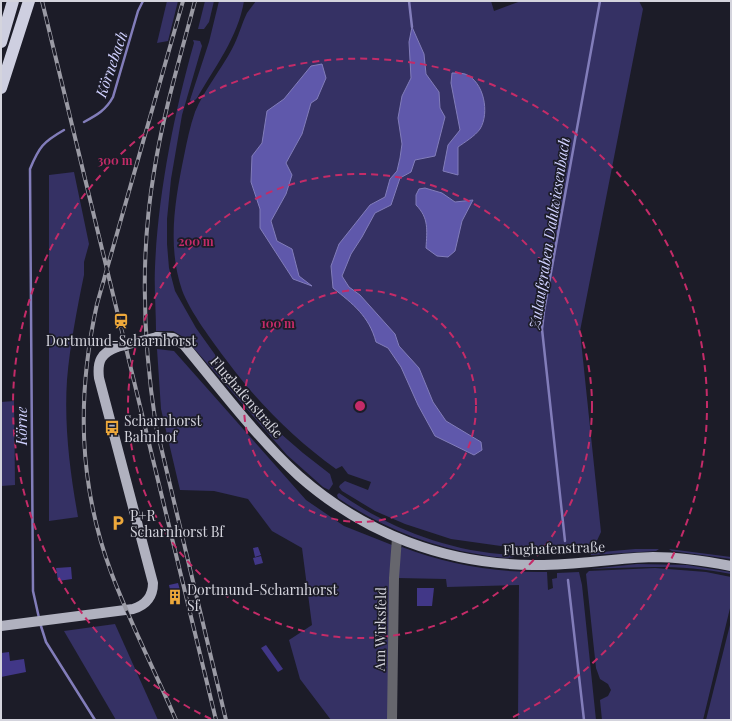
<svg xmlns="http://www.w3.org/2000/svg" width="732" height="721" viewBox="0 0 732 721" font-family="'Playfair Display',serif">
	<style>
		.green { fill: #353164 }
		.water { fill: #5f58ab; stroke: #827dba }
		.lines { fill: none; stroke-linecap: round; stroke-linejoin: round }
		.stream { stroke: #827dba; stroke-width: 2.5 }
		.building { fill: #413787 }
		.minor { stroke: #66666d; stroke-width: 10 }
		.major { stroke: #b0b1bf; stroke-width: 10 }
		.highway { stroke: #cecfe0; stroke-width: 12 }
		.rail-casing { stroke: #9a9aa4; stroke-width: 4 }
		.rail { stroke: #1c1c28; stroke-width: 2.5; stroke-dasharray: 8; stroke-linecap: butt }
		.major-bridge { stroke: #b0b1bf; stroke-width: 10 }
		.ring { fill: none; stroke: #c42b68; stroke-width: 2; stroke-dasharray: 7 5 }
		.labels { text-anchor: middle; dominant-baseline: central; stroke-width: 3.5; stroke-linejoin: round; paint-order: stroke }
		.poi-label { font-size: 14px; fill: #d4d4dd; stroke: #1c1c28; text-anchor: start }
		.street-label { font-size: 14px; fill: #d4d4dd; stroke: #1c1c28 }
		.water-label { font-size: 15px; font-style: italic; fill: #cfd0fe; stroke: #1c1c28 }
		.centre { fill: #c42b68; stroke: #1c1c28; stroke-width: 2 }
		.ring-label { font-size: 12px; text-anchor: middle; font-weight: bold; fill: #c42b68; stroke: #1c1c28; stroke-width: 3.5; stroke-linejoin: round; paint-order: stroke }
	</style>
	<rect width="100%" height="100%" fill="#1c1c28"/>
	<!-- green -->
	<g class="green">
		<path d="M167 1H178L168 41 157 43Z"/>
		<path d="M205 1H214L209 22 204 29H198Z"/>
		<path d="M219 1H244C238 37 215 67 197 98L192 103 190 100 209 42Z"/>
		<path d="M256 1H491L494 11 521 1H639L643 9 580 331 601 532 593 549 508 547 451 539 405 524 375 511 342 491 339 487 340 485 345 481 368 490 371 482 348 474 342 466 336 469C294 439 258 403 227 361 213 342 190 312 182 290 167 246 175 200 184 156 187 141 190 126 195 112 204 90 221 70 232 49 238 38 242 23 247 13 250 9 253 5 256 1Z"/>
		<path d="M193 40 200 41 202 46 182 115 171 179 167 219V244L169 268 175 291 196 328 241 391 273 427 303 453 330 474 333 484 329 490 323 487 287 455 185 338 173 331H156C156 310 154 288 155 267 158 195 174 113 194 43Z"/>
		<path d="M74 172 89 244 84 262V275C77 309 70 345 67 380 64 426 70 472 78 517L49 521V175Z"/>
		<path d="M157 349 174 351 306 500 344 526 392 545 388 720H331L300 679 289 640 312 625 302 548 272 531 248 499 214 491 180 490 161 409Z"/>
		<path d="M14 401 15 485 1 486V402Z"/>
		<path d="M339 493C390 529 448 551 511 555L514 557C502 559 489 556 477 554 427 546 380 526 338 498L337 495Z"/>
		<path d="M402 547C448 565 497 573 547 572L548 590 553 588 552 579 557 578V573L579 572 582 585 596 720H518L519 585 447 587 446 579 397 578 401 548Z"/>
		<path d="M635 549H659L656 551 591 555V553Z"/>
		<path d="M669 549 731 557V559L672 551Z"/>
		<path d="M637 564 687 565 731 572V574C684 564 638 567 590 569Z"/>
		<path d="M655 568 706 572 731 577V604L703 720H602L600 700 608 696 611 690 608 684 600 679 596 668 586 574 589 571Z"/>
		<path d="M731 621V720H706Z"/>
		<path d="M115 624 158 720H116L64 631Z"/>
	</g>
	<!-- water -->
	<g class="water">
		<path d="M412 27 424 54 426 74 439 92 440 108 445 117 435 156 415 160 411 172 400 178 391 205 375 213 362 237 351 254 342 276 349 287 360 295 395 334 399 346 419 368 433 402 446 421 481 442 482 450 474 455 435 436 418 405 401 367 388 348 376 342C369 316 353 304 333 288L331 266 339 244 370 205 385 197 390 179 397 171 400 158 402 144 398 118 402 96 411 78 409 42Z"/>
		<path d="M322 64 326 78 317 99 311 103 302 134 286 163 292 175 286 194 271 221 277 241 292 249 299 276 312 286 293 279 260 228V209L251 182 252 156 262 143 267 111 284 99 311 66Z"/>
		<path d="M452 73C456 73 461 73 465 74 484 81 490 113 480 129 475 136 465 142 458 147V175L443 171 448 145 460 130 451 83Z"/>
		<path d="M425 188 442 193 455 202 473 200 462 221 455 251 448 257 437 256 426 248C427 230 429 218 416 205V195L419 189Z"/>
	</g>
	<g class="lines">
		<!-- stream -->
		<g class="stream">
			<path d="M409 1 412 27"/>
			<path d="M84 122C97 115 106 110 113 97L138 11 143 1"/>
			<path d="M565 541 542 329 544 311 600 1"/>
			<path d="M568 580 584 720"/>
			<path d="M39 618 33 591 30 169C39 147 43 142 64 130"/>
			<path d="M40 623 46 642 95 720"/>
		</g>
	</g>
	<!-- building -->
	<g class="building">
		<path d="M258 547 261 555 255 557 253 548Z"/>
		<path d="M261 556 263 563 255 565 253 558Z"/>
		<path d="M71 567 72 579 58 581 56 568Z"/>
		<path d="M178 583 180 590 177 591 180 602 173 604 169 585Z"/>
		<path d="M417 588H434L432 606H417Z"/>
		<path d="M266 645 283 669 278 672 261 648Z"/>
		<path d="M9 652 10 661 24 659 26 672 1 677V653Z"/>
	</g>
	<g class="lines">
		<!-- minor -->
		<path class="minor" d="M392 720 394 578 397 538"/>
		<!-- major -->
		<g class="major">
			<path d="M157 337 173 338 184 345C219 387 258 439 299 476 365 534 445 564 533 565 573 566 613 558 653 557 679 557 705 561 731 566"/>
			<path d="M1 626 133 609C146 605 153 597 153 583L99 378C97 361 101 353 117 347"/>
		</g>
		<!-- highway -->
		<g class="highway">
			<path d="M1 42 13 1"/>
			<path d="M1 88 29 1"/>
		</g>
		<defs>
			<g id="rail">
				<path d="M42 1 216 720"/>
				<path d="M195 1C180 58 163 114 154 172 140 255 143 342 156 426L226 720"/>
				<path d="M176 720C155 671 130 623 111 572 78 483 77 395 97 304L183 1"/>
			</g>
		</defs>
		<!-- rail casing -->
		<use href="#rail" class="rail-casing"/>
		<!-- rail -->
		<use href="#rail" class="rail"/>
		<!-- major-bridge -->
		<path class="major-bridge" d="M117 347 157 337"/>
	</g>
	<!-- distance rings -->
	<g class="ring">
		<circle cx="360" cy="406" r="116"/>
		<circle cx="360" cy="406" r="232"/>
		<path d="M211 719A347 347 0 1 1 509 719"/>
	</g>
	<!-- icons -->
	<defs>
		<symbol id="station-bare" viewBox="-9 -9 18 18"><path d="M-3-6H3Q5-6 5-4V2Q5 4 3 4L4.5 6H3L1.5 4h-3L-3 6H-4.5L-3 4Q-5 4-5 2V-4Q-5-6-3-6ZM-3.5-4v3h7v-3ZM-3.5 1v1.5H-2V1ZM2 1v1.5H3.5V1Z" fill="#eda83b" stroke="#1c1c28" stroke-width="2.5" paint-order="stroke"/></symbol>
		<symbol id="bus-bare" viewBox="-9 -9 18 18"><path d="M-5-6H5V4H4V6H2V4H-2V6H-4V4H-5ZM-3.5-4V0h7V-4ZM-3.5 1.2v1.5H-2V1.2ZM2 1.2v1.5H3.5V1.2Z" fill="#eda83b" stroke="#1c1c28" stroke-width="2.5" paint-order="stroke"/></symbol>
		<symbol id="parking-bare" viewBox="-9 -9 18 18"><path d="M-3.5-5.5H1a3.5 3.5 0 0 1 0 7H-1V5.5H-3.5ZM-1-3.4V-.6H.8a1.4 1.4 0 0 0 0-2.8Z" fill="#eda83b" stroke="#1c1c28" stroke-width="2.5" paint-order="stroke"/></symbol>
		<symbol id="building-bare" viewBox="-9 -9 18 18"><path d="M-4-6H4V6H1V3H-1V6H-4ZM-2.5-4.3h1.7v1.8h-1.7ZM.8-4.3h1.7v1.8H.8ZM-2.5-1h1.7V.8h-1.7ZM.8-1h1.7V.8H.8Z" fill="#eda83b" stroke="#1c1c28" stroke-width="2.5" paint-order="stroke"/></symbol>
	</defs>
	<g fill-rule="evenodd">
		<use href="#station-bare" x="110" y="310" width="22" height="22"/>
		<use href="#bus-bare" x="101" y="417" width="22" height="22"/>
		<use href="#parking-bare" x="107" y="512" width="22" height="22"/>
		<use href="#building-bare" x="164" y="586" width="22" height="22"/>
	</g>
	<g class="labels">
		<!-- poi labels -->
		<g class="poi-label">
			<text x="121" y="340" text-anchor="middle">Dortmund-Scharnhorst</text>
			<text x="124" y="420">Scharnhorst<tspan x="124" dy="16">Bahnhof</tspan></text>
			<text x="130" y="515">P+R<tspan x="130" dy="16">Scharnhorst Bf</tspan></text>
			<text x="187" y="589">Dortmund-Scharnhorst<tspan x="187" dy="16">Sf</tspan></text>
		</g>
		<!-- street labels -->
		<g class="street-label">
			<text transform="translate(247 397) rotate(49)">Flughafenstraße</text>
			<text transform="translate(554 548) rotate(-2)">Flughafenstraße</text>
			<text transform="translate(380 629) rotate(-89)">Am Wirksfeld</text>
		</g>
		<!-- water labels -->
		<g class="water-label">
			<text transform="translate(111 64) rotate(-71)">Körnebach</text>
			<text transform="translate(549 233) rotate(-81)">Zulaufgraben Dahlwiesenbach</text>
			<text transform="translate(21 426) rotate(-90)">Körne</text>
		</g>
	</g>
	<circle cx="360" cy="406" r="6" class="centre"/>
	<g class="ring-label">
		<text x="115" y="165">300 m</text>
		<text x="196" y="246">200 m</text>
		<text x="278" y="328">100 m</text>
	</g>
	<!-- border -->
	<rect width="732" height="721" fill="none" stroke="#d4d4dd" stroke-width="4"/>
</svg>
